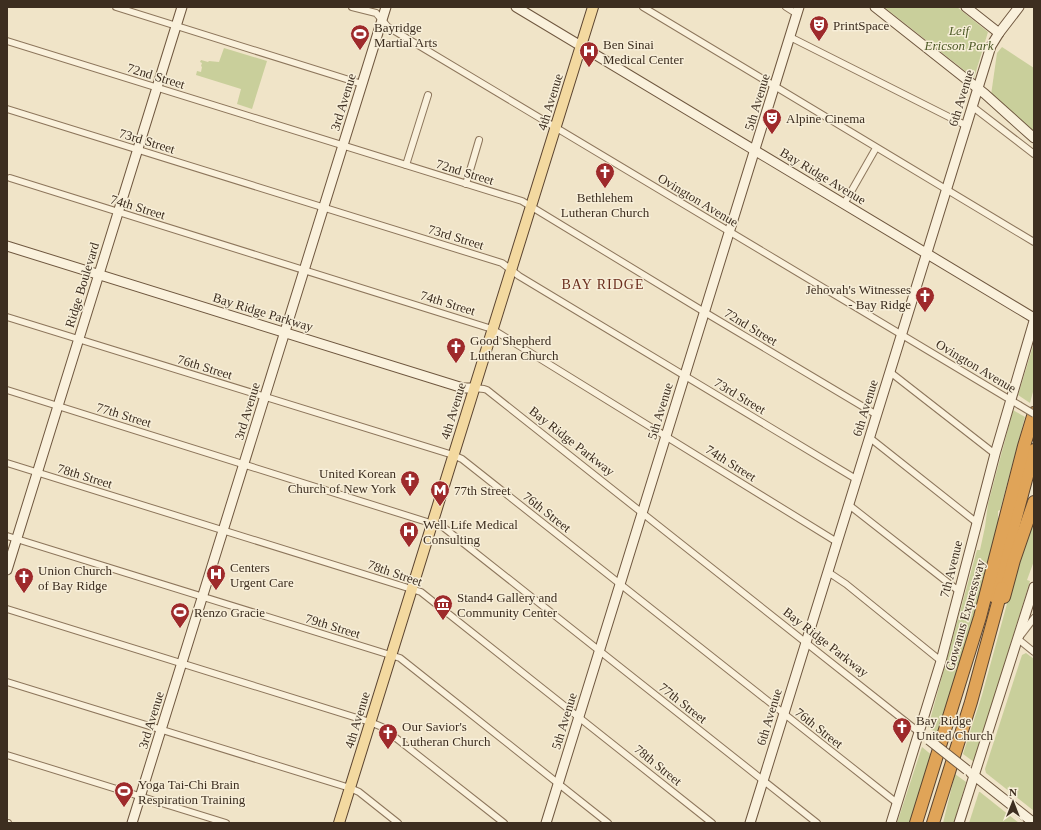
<svg xmlns="http://www.w3.org/2000/svg" width="1041" height="830" viewBox="0 0 1041 830" font-family="'Times New Roman',serif">
	<style>
		.green { fill: #c9cf9b }
		.lines { fill: none; stroke-linecap: round; stroke-linejoin: round }
		.street-casing { stroke: #8d765c; stroke-width: 8 }
		.secondary-casing { stroke: #6f573f; stroke-width: 11 }
		.primary-casing { stroke: #5b4430; stroke-width: 12 }
		.highway-casing { stroke: #5b4430; stroke-width: 14 }
		.street { stroke: #faf1dc; stroke-width: 6 }
		.secondary { stroke: #faf1dc; stroke-width: 9 }
		.primary { stroke: #f3d9a0; stroke-width: 10 }
		.highway { stroke: #e0a458; stroke-width: 12 }
		.street-bridge-casing { stroke: #8d765c; stroke-width: 8; stroke-linecap: butt }
		.secondary-bridge-casing { stroke: #6f573f; stroke-width: 11; stroke-linecap: butt }
		.street-bridge { stroke: #faf1dc; stroke-width: 6 }
		.secondary-bridge { stroke: #faf1dc; stroke-width: 9 }
		.labels { text-anchor: middle; dominant-baseline: central; stroke-width: 3; stroke-linejoin: round; paint-order: stroke }
		.poi-label { font-size: 13px; fill: #3d2e20; stroke: #f7eed8; text-anchor: start }
		.park-label { font-size: 13px; font-style: italic; fill: #4d5a26; stroke: #f7eed8 }
		.street-label { font-size: 13px; fill: #3d2e20; stroke: #f7eed8 }
		.neighbourhood-label { font-size: 14px; letter-spacing: 1px; fill: #6b2e1e; stroke: #f7eed8 }
	</style>
	<rect width="100%" height="100%" fill="#f0e4c8"/>
	<!-- green -->
	<g class="green">
		<path d="M884 7H957L988 32 974 78Z"/>
		<path d="M1002 47 1034 68V132L991 95 997 53Z"/>
		<path d="M224 48 267 61 252 109 237 104 241 89 196 75 197 71 201 72 202 67 201 66 202 63 200 62 201 60 208 62 209 61 219 62Z"/>
		<path d="M1034 343V388L1030 403 1018 395Z"/>
		<path d="M1013 410 1025 417 1000 510 998 511V522L986 575 951 696H949V705L940 736 928 727 977 550H980L985 527 988 504Z"/>
		<path d="M1034 517V561L1027 580 1030 581 974 762 963 754 982 695 1008 600 1009 589Z"/>
		<path d="M1026 653 1034 659V811L986 773 985 769 1022 655Z"/>
		<path d="M922 747 934 757 924 786 910 823H897Z"/>
		<path d="M955 774 966 782 954 823H943Z"/>
		<path d="M979 792H980L1019 823H969Z"/>
	</g>
	<g class="lines">
		<defs>
			<g id="street">
				<path d="M116 7 362 84"/>
				<path d="M352 7 376 13 388 27 1019 405"/>
				<path d="M643 7 1034 242"/>
				<path d="M786 7 797 14"/>
				<path d="M790 37 967 126"/>
				<path d="M7 41 522 201 711 316 877 415"/>
				<path d="M973 107 1034 154"/>
				<path d="M7 109 502 263 519 276 856 479"/>
				<path d="M406 165 428 95"/>
				<path d="M10 178 492 329 837 542"/>
				<path d="M466 184 479 140"/>
				<path d="M844 204 876 148"/>
				<path d="M7 317 453 455 462 459 897 803"/>
				<path d="M890 372 995 454"/>
				<path d="M474 388 484 389 487 390 920 733"/>
				<path d="M7 390 443 527 817 823"/>
				<path d="M870 438 976 522"/>
				<path d="M7 463 421 592 712 823"/>
				<path d="M849 505 960 592"/>
				<path d="M7 536 400 658 608 823"/>
				<path d="M828 572 846 584 941 661"/>
				<path d="M7 609 370 722 382 727 504 823"/>
				<path d="M1034 618 1018 639 1034 652"/>
				<path d="M7 682 350 788 359 792 398 823"/>
				<path d="M7 755 226 823"/>
				<path d="M7 823H8"/>
			</g>
			<g id="secondary">
				<path d="M516 7 1034 318"/>
				<path d="M875 7 985 94 1034 138"/>
				<path d="M966 7 999 33"/>
				<path d="M7 246 463 388H474"/>
				<path d="M7 570 182 7"/>
				<path d="M971 773 1034 823"/>
				<path d="M132 823 386 7"/>
				<path d="M546 823 799 7"/>
				<path d="M750 823 991 46 999 33 1019 7"/>
				<path d="M891 823 941 661 995 454 1034 321"/>
				<path d="M959 823 1034 587"/>
			</g>
			<path id="primary" d="M339 823 593 7"/>
			<g id="highway">
				<path d="M993 596 1009 543 1034 450"/>
				<path d="M1004 597 1014 560 1034 502"/>
				<path d="M916 823 980 617 1024 446 1034 413"/>
				<path d="M933 823 971 702 1002 588"/>
			</g>
		</defs>
		<!-- street casing -->
		<use href="#street" class="street-casing"/>
		<!-- secondary casing -->
		<use href="#secondary" class="secondary-casing"/>
		<!-- primary casing -->
		<use href="#primary" class="primary-casing"/>
		<!-- highway casing -->
		<use href="#highway" class="highway-casing"/>
		<!-- street -->
		<use href="#street" class="street"/>
		<!-- secondary -->
		<use href="#secondary" class="secondary"/>
		<!-- primary -->
		<use href="#primary" class="primary"/>
		<!-- highway -->
		<use href="#highway" class="highway"/>
		<defs>
			<path id="street-bridge" d="M1019 405 1034 414"/>
			<path id="secondary-bridge" d="M929 740 967 770"/>
		</defs>
		<!-- street-bridge casing -->
		<use href="#street-bridge" class="street-bridge-casing"/>
		<!-- secondary-bridge casing -->
		<use href="#secondary-bridge" class="secondary-bridge-casing"/>
		<!-- street-bridge -->
		<use href="#street-bridge" class="street-bridge"/>
		<!-- secondary-bridge -->
		<use href="#secondary-bridge" class="secondary-bridge"/>
	</g>
	<!-- icons -->
	<defs>
		<symbol id="theatre-pin" viewBox="-11 -11 22 30"><path d="M0 17L-7.5 6A9.5 9.5 0 1 1 7.5 6Z" fill="#9e2a2b" stroke="#f7eed8"/><path d="M-5-5.5Q0-4 5-5.5V0Q5 5 0 6Q-5 5-5 0ZM-3.3-2.5H-1v1.5H-3.3ZM1-2.5H3.3v1.5H1ZM-2.8 1Q0 5.5 2.8 1Z" fill="#fff"/></symbol>
		<symbol id="stadium-pin" viewBox="-11 -11 22 30"><path d="M0 17L-7.5 6A9.5 9.5 0 1 1 7.5 6Z" fill="#9e2a2b" stroke="#f7eed8"/><path d="M0-5a6.5 5 0 1 0 0 10a6.5 5 0 1 0 0-10ZM-3.5-1.8h7v3.6h-7Z" fill="#fff"/></symbol>
		<symbol id="hospital-pin" viewBox="-11 -11 22 30"><path d="M0 17L-7.5 6A9.5 9.5 0 1 1 7.5 6Z" fill="#9e2a2b" stroke="#f7eed8"/><path d="M-5-5h3v3.5h4V-5h3V5h-3V1.5h-4V5h-3Z" fill="#fff"/></symbol>
		<symbol id="church-pin" viewBox="-11 -11 22 30"><path d="M0 17L-7.5 6A9.5 9.5 0 1 1 7.5 6Z" fill="#9e2a2b" stroke="#f7eed8"/><path d="M-1.2-6h2.4v3.5h3.3v2.4h-3.3V6h-2.4V-.1h-3.3v-2.4h3.3Z" fill="#fff"/></symbol>
		<symbol id="metro-pin" viewBox="-11 -11 22 30"><path d="M0 17L-7.5 6A9.5 9.5 0 1 1 7.5 6Z" fill="#9e2a2b" stroke="#f7eed8"/><path d="M-5.5 5V-5H-3L0 0L3-5H5.5V5H3V-.5L0 4L-3-.5V5Z" fill="#fff"/></symbol>
		<symbol id="museum-pin" viewBox="-11 -11 22 30"><path d="M0 17L-7.5 6A9.5 9.5 0 1 1 7.5 6Z" fill="#9e2a2b" stroke="#f7eed8"/><path d="M0-6L6-3V-2H-6V-3ZM-5-1h2V3h-2ZM-1-1h2V3h-2ZM3-1h2V3H3ZM-6 4H6V6H-6Z" fill="#fff"/></symbol>
	</defs>
	<g fill-rule="evenodd">
		<use href="#theatre-pin" x="808" y="14" width="22" height="30"/>
		<use href="#stadium-pin" x="349" y="23" width="22" height="30"/>
		<use href="#hospital-pin" x="578" y="40" width="22" height="30"/>
		<use href="#theatre-pin" x="761" y="107" width="22" height="30"/>
		<use href="#church-pin" x="594" y="161" width="22" height="30"/>
		<use href="#church-pin" x="914" y="285" width="22" height="30"/>
		<use href="#church-pin" x="445" y="336" width="22" height="30"/>
		<use href="#church-pin" x="399" y="469" width="22" height="30"/>
		<use href="#metro-pin" x="429" y="479" width="22" height="30"/>
		<use href="#hospital-pin" x="398" y="520" width="22" height="30"/>
		<use href="#hospital-pin" x="205" y="563" width="22" height="30"/>
		<use href="#church-pin" x="13" y="566" width="22" height="30"/>
		<use href="#museum-pin" x="432" y="593" width="22" height="30"/>
		<use href="#stadium-pin" x="169" y="601" width="22" height="30"/>
		<use href="#church-pin" x="891" y="716" width="22" height="30"/>
		<use href="#church-pin" x="377" y="722" width="22" height="30"/>
		<use href="#stadium-pin" x="113" y="780" width="22" height="30"/>
	</g>
	<g class="labels">
		<!-- poi labels -->
		<g class="poi-label">
			<text x="833" y="25">PrintSpace</text>
			<text x="374" y="27">Bayridge<tspan x="374" dy="15">Martial Arts</tspan></text>
			<text x="603" y="44">Ben Sinai<tspan x="603" dy="15">Medical Center</tspan></text>
			<text x="786" y="118">Alpine Cinema</text>
			<text x="605" y="197" text-anchor="middle">Bethlehem<tspan x="605" dy="15">Lutheran Church</tspan></text>
			<text x="911" y="289" text-anchor="end">Jehovah's Witnesses<tspan x="911" dy="15">- Bay Ridge</tspan></text>
			<text x="470" y="340">Good Shepherd<tspan x="470" dy="15">Lutheran Church</tspan></text>
			<text x="396" y="473" text-anchor="end">United Korean<tspan x="396" dy="15">Church of New York</tspan></text>
			<text x="454" y="490">77th Street</text>
			<text x="423" y="524">Well Life Medical<tspan x="423" dy="15">Consulting</tspan></text>
			<text x="230" y="567">Centers<tspan x="230" dy="15">Urgent Care</tspan></text>
			<text x="38" y="570">Union Church<tspan x="38" dy="15">of Bay Ridge</tspan></text>
			<text x="457" y="597">Stand4 Gallery and<tspan x="457" dy="15">Community Center</tspan></text>
			<text x="194" y="612">Renzo Gracie</text>
			<text x="916" y="720">Bay Ridge<tspan x="916" dy="15">United Church</tspan></text>
			<text x="402" y="726">Our Savior's<tspan x="402" dy="15">Lutheran Church</tspan></text>
			<text x="138" y="784">Yoga Tai-Chi Brain<tspan x="138" dy="15">Respiration Training</tspan></text>
		</g>
		<!-- park labels -->
		<g class="park-label">
			<text x="959" y="30">Leif<tspan x="959" dy="15">Ericson Park</tspan></text>
		</g>
		<!-- street labels -->
		<g class="street-label">
			<text transform="translate(156 76) rotate(17)">72nd Street</text>
			<text transform="translate(961 98) rotate(-73)">6th Avenue</text>
			<text transform="translate(343 102) rotate(-73)">3rd Avenue</text>
			<text transform="translate(550 102) rotate(-73)">4th Avenue</text>
			<text transform="translate(757 102) rotate(-73)">5th Avenue</text>
			<text transform="translate(147 141) rotate(17)">73rd Street</text>
			<text transform="translate(465 172) rotate(17)">72nd Street</text>
			<text transform="translate(823 176) rotate(31)">Bay Ridge Avenue</text>
			<text transform="translate(698 200) rotate(31)">Ovington Avenue</text>
			<text transform="translate(138 207) rotate(17)">74th Street</text>
			<text transform="translate(456 237) rotate(17)">73rd Street</text>
			<text transform="translate(82 285) rotate(-73)">Ridge Boulevard</text>
			<text transform="translate(448 303) rotate(17)">74th Street</text>
			<text transform="translate(263 312) rotate(17)">Bay Ridge Parkway</text>
			<text transform="translate(751 327) rotate(31)">72nd Street</text>
			<text transform="translate(976 366) rotate(31)">Ovington Avenue</text>
			<text transform="translate(205 367) rotate(17)">76th Street</text>
			<text transform="translate(740 396) rotate(31)">73rd Street</text>
			<text transform="translate(865 408) rotate(-73)">6th Avenue</text>
			<text transform="translate(247 411) rotate(-73)">3rd Avenue</text>
			<text transform="translate(453 411) rotate(-73)">4th Avenue</text>
			<text transform="translate(660 411) rotate(-73)">5th Avenue</text>
			<text transform="translate(124 415) rotate(17)">77th Street</text>
			<text transform="translate(572 441) rotate(38)">Bay Ridge Parkway</text>
			<text transform="translate(731 463) rotate(32)">74th Street</text>
			<text transform="translate(85 476) rotate(17)">78th Street</text>
			<text transform="translate(547 512) rotate(38)">76th Street</text>
			<text transform="translate(951 569) rotate(-76)">7th Avenue</text>
			<text transform="translate(395 573) rotate(19)">78th Street</text>
			<text transform="translate(965 615) rotate(-74)">Gowanus Expressway</text>
			<text transform="translate(333 626) rotate(17)">79th Street</text>
			<text transform="translate(826 642) rotate(38)">Bay Ridge Parkway</text>
			<text transform="translate(683 703) rotate(38)">77th Street</text>
			<text transform="translate(769 717) rotate(-73)">6th Avenue</text>
			<text transform="translate(151 720) rotate(-73)">3rd Avenue</text>
			<text transform="translate(357 720) rotate(-73)">4th Avenue</text>
			<text transform="translate(564 721) rotate(-73)">5th Avenue</text>
			<text transform="translate(819 728) rotate(38)">76th Street</text>
			<text transform="translate(658 765) rotate(39)">78th Street</text>
		</g>
		<!-- neighbourhood labels -->
		<g class="neighbourhood-label">
			<text x="603" y="284">BAY RIDGE</text>
		</g>
	</g>
	<!-- border -->
	<rect width="1041" height="830" fill="none" stroke="#3d2e20" stroke-width="16"/>
	<!-- north arrow -->
	<g transform="translate(1013 802)" stroke="#f7eed8" stroke-width="3" paint-order="stroke">
	<path d="M0-3L7 15L0 10L-7 15Z" fill="#3d2e20"/>
	<text y="-6" font-size="11" font-weight="bold" text-anchor="middle" fill="#3d2e20">N</text>
	</g>
</svg>
